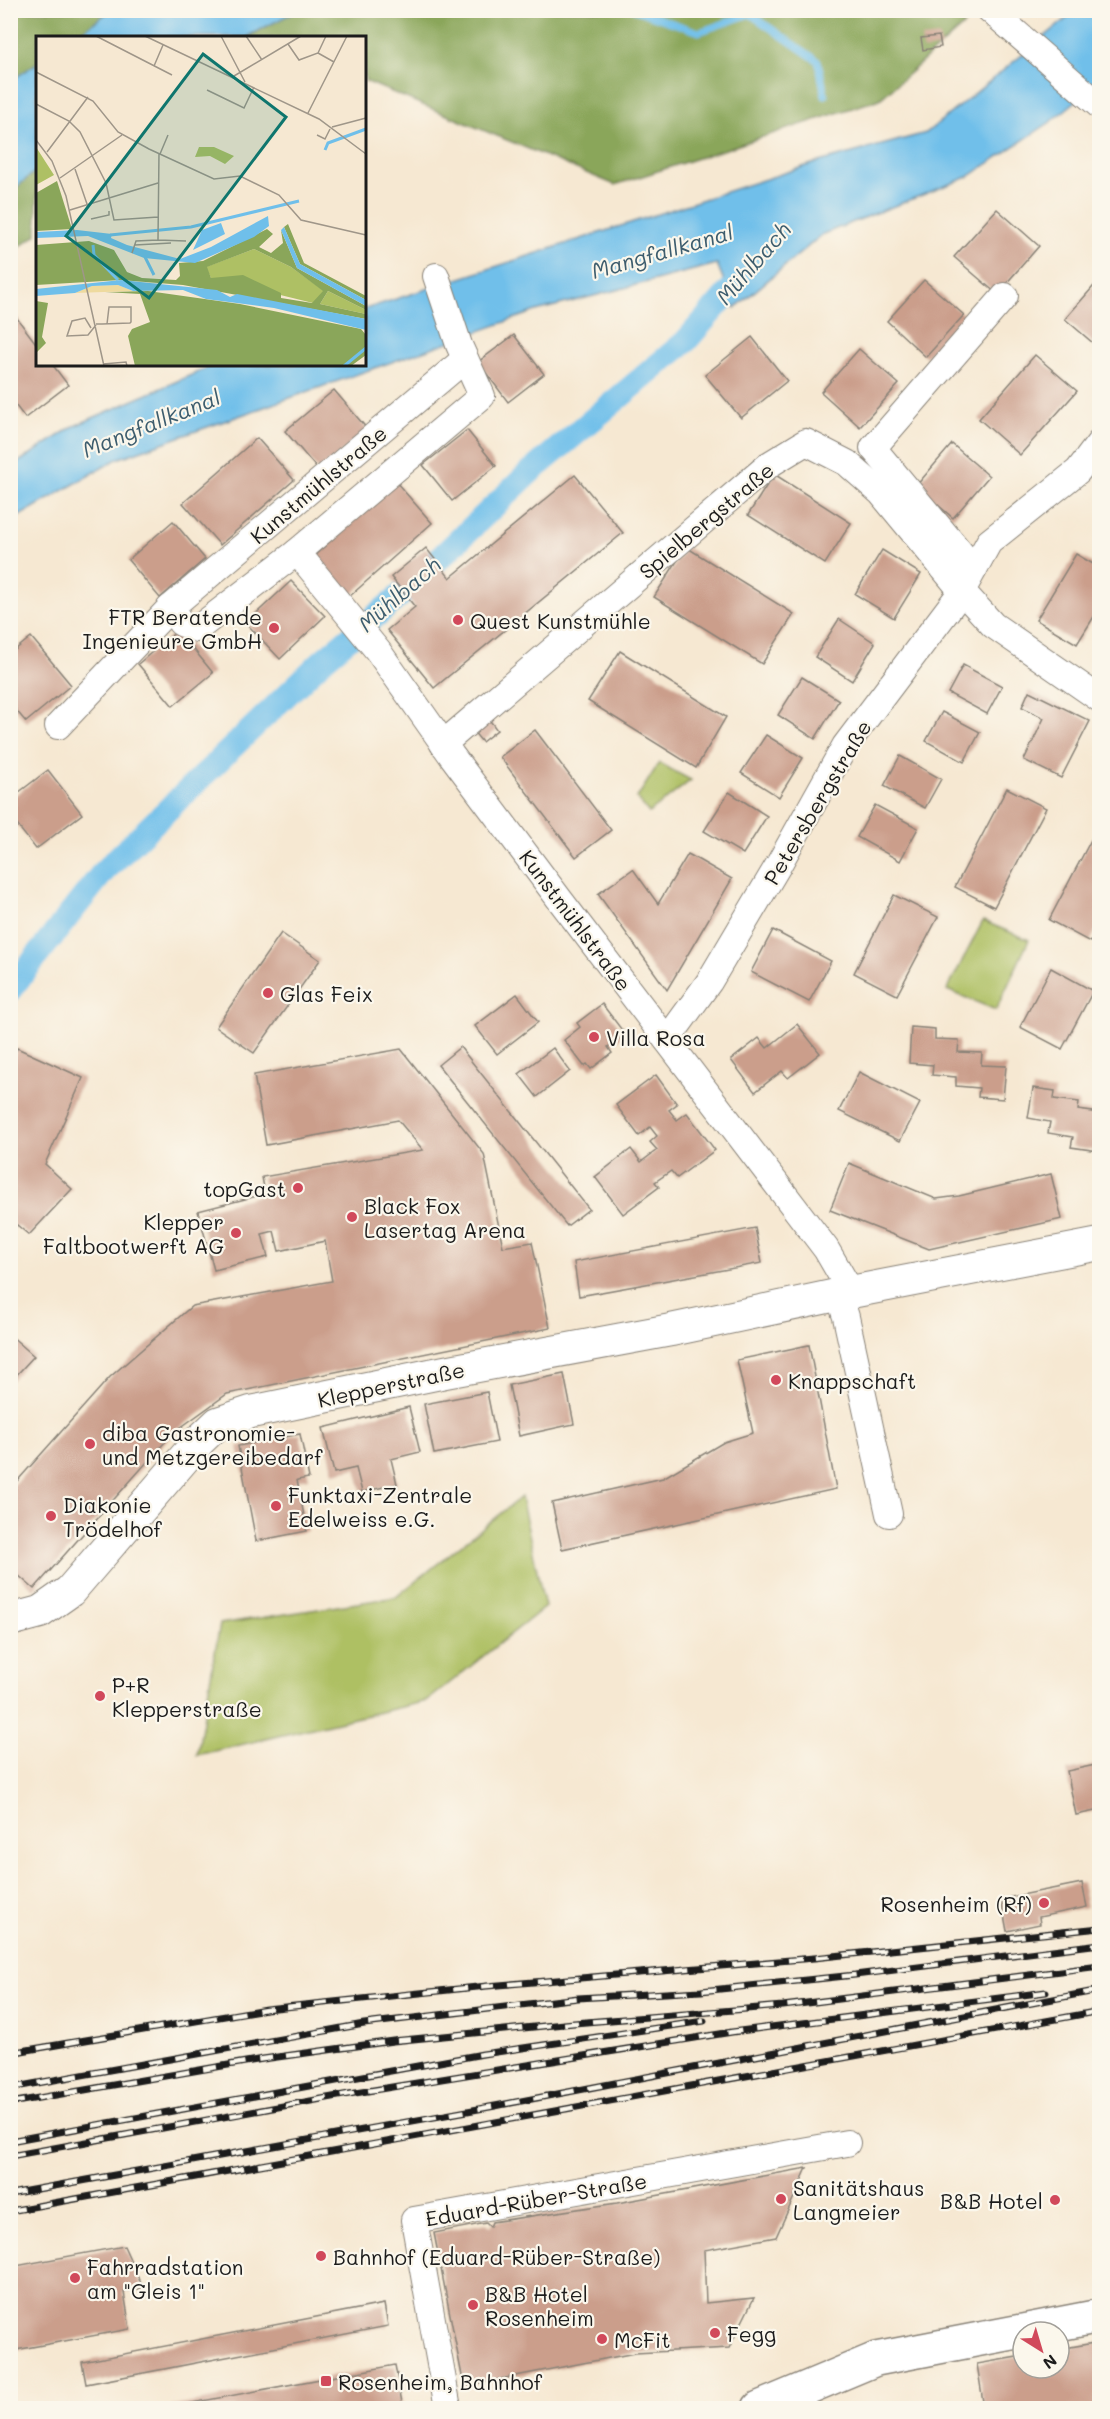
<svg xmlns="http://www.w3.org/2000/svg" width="1110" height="2419" viewBox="0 0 1110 2419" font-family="Mali,sans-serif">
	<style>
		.green { fill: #aec064; stroke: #656e40; stroke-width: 1.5 }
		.forest { fill: #8aa65a; stroke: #53613b; stroke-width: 1.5 }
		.water { fill: #6fbfea; stroke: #466e83; stroke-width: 1.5 }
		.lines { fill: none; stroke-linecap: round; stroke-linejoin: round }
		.stream { stroke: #6fbfea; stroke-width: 7 }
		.canal { stroke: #6fbfea; stroke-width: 24 }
		.building { fill: #cb9e8b }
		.minor-casing { stroke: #898277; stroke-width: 28 }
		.tertiary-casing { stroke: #898277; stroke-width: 34 }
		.secondary-casing { stroke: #898277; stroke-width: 36 }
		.minor { stroke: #fff; stroke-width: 26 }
		.tertiary { stroke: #fff; stroke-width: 32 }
		.secondary { stroke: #fff; stroke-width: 33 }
		.rail-casing { stroke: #1c1c1c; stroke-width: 7 }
		.rail { stroke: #fbf7ec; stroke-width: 4.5; stroke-dasharray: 14; stroke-linecap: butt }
		.poi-dot { fill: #d1495b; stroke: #fbf7ec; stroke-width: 2 }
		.labels { text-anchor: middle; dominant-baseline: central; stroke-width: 4.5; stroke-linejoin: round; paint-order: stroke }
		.street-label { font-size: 21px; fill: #1c1c1c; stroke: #fbf7ec }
		.poi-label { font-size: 21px; fill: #1c1c1c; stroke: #fbf7ec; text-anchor: start }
		.water-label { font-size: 22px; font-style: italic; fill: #3d5d6e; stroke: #fbf7ec }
		.inset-river { fill: none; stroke: #6fbfea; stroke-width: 3 }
		.inset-road { fill: none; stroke: #9f9689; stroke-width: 1.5 }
		.view { fill: #0f766e; fill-opacity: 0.15; stroke: #0f766e; stroke-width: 3 }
		.inset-edge { fill: none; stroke: #1c1c1c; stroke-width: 3 }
	</style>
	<rect width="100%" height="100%" fill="#fbf7ec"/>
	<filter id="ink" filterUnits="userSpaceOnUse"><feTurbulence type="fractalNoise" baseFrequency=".0167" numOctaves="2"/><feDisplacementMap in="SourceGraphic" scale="12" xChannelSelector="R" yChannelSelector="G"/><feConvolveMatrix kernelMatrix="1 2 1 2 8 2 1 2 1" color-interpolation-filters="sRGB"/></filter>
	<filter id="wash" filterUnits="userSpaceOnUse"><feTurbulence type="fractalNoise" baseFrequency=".008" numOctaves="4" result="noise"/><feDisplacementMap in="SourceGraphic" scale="24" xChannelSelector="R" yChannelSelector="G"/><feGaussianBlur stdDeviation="1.35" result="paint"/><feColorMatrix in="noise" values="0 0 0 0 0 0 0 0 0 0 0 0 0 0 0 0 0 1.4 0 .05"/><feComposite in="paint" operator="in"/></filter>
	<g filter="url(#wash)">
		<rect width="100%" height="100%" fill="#f6e8d2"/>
		<!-- green -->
		<g class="green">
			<path d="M659 763 691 780 649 813 637 798Z"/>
			<path d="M983 921 1029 940 996 1010 947 990Z"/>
			<path d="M521 1497 545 1607 427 1701 197 1755 220 1624 396 1597Z"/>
		</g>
		<!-- forest -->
		<g class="forest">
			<path d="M296 10 980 11 880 99 615 185 365 81 364 38H246Z"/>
			<path d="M11 11H110L74 37 38 38 37 63 11 81Z"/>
			<path d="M37 170V234L11 253V192Z"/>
		</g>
		<!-- water -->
		<g class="water">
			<path d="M110 11V10L296 11 246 37H74Z"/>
			<path d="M1076 11H1099V82L1052 121 968 177 823 234 735 308 717 264 536 311 117 459 11 521V467L72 427 214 365 364 364 365 309 815 163 926 133Z"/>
			<path d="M37 63V170L11 192V81Z"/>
		</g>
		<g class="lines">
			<!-- stream -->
			<path class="stream" d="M635 10 699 32 750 14 818 61 825 95"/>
			<!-- canal -->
			<path class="canal" d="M10 990 104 871 322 661 403 593 529 473 685 342 750 268"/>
		</g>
		<g id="blocks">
			<!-- building -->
			<g class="building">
				<path d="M939 36 941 47 923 50 921 38Z"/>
				<path d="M997 209 1039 246 997 294 954 257Z"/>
				<path d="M1100 279V349L1065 319Z"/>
				<path d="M924 280 964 315 926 357 887 321Z"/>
				<path d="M13 313 38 346V364H52L68 385 25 418 10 398V315Z"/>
				<path d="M514 335 544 374 508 402 478 362Z"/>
				<path d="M752 337 787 381 741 418 705 375Z"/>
				<path d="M859 349 899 384 860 427 821 392Z"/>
				<path d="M1035 355 1077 391 1020 455 979 419Z"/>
				<path d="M334 390 368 430 319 471 285 431Z"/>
				<path d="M467 430 496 466 452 501 423 465Z"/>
				<path d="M257 438 294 480 220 545 183 503Z"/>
				<path d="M952 444 989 476 953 518 916 486Z"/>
				<path d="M774 474 851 523 825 564 748 515Z"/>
				<path d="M575 475 623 533 434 688 387 630 415 607 391 577 426 548 450 578Z"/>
				<path d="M396 482 432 523 350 596 314 556Z"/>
				<path d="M173 521 205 559 160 598 128 560Z"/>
				<path d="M686 547 794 614 762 664 654 597Z"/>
				<path d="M882 550 921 574 894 618 855 594Z"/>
				<path d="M1076 554 1100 568V607L1077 644 1036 620Z"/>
				<path d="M291 581 325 616 280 659 246 623Z"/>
				<path d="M839 619 875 643 852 681 815 657Z"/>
				<path d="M178 630 213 673 173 706 138 664Z"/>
				<path d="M31 637 71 685 26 722 10 703V654Z"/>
				<path d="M620 651 726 717 696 768 588 701Z"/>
				<path d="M963 665 1002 686 987 714 948 693Z"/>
				<path d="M802 677 839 700 815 739 778 715Z"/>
				<path d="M1029 691 1090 721 1061 778 1024 760 1044 718 1022 707Z"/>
				<path d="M942 712 980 732 964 762 926 741Z"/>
				<path d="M488 718 497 730 482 742 472 730Z"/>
				<path d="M535 730 611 830 576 857 500 757Z"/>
				<path d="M766 735 803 758 779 797 741 773Z"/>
				<path d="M900 756 941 779 925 808 884 786Z"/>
				<path d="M48 770 82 814 36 849 10 816V799Z"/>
				<path d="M1007 788 1046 808 994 907 955 887Z"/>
				<path d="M729 792 767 816 743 854 704 831Z"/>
				<path d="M875 805 918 828 900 861 857 837Z"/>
				<path d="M1092 838 1100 842V924L1090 942 1049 920Z"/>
				<path d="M688 854 732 879 667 990 598 894 633 869 658 904Z"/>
				<path d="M894 895 938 917 897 995 854 973Z"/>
				<path d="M773 930 831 961 809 1002 751 972Z"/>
				<path d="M281 933 320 960 254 1053 216 1027Z"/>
				<path d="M1051 968 1093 991 1062 1049 1020 1027Z"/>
				<path d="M517 994 538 1022 497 1054 475 1026Z"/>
				<path d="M602 1004 625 1034 608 1047 612 1053 591 1069 587 1064 584 1066 564 1040 580 1027 577 1023Z"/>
				<path d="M797 1024 820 1053 788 1078 782 1071 755 1092 731 1060 759 1038 767 1048Z"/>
				<path d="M911 1027 935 1029V1039L959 1040 958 1052 982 1053 981 1065 1006 1066 1003 1099 978 1097 979 1088 956 1086V1077L932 1075 933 1065 909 1063Z"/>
				<path d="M460 1047 589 1209 567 1226 438 1065Z"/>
				<path d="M17 1048 83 1078 45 1164 72 1189 29 1235 17 1225 10 1232V1064Z"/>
				<path d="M553 1048 570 1071 537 1097 519 1074Z"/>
				<path d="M401 1049 484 1154 503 1247 532 1242 550 1328 227 1394 173 1433 34 1589 10 1568V1489L110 1377 192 1306 332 1281 325 1241 279 1251 274 1231 262 1234 268 1257 214 1270 198 1211 265 1194 262 1177 423 1150 398 1120 266 1145 254 1075Z"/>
				<path d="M859 1072 920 1103 900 1141 839 1111Z"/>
				<path d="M656 1075 677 1104 669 1110 677 1120 687 1113 715 1150 677 1178 671 1171 655 1182 659 1187 623 1214 595 1177 631 1149 641 1162 657 1150 650 1142 657 1136 650 1127 639 1136 616 1105Z"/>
				<path d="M1033 1088 1055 1091 1054 1099 1079 1102 1078 1110 1100 1113V1164H1096L1098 1151 1071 1147 1073 1137 1048 1133 1050 1122 1028 1118Z"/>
				<path d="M849 1163 936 1199 959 1196 1051 1174 1062 1219 929 1249 830 1210Z"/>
				<path d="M755 1228 762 1263 579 1296 574 1262Z"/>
				<path d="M10 1335 34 1356 10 1382Z"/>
				<path d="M809 1345 836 1489 562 1549 552 1503 663 1478 724 1442 753 1433 737 1360Z"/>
				<path d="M564 1374 574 1424 519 1436 509 1385Z"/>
				<path d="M487 1392 497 1442 434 1454 424 1404Z"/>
				<path d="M409 1407 420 1452 391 1459 397 1484 362 1492 356 1468 334 1473 323 1428Z"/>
				<path d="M300 1434 309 1478 297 1480 307 1531 256 1541 238 1446Z"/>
				<path d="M1100 1764V1810L1076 1815 1067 1771Z"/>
				<path d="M1082 1883 1087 1907 1039 1917 1040 1924 1007 1931 1001 1899Z"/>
				<path d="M807 2168 776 2237 704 2250 706 2303 754 2298 729 2348 635 2353 464 2386 434 2233 486 2223 490 2227 492 2222 617 2203Z"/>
				<path d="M124 2246 143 2288 124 2292 130 2329 10 2351V2267Z"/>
				<path d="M384 2304 388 2326 86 2384 82 2362Z"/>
				<path d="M1100 2342V2408H984L977 2364 1023 2356V2368H1059V2349Z"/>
				<path d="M395 2365 403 2408H170V2407Z"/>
			</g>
		</g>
	</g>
	<g filter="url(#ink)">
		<use href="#blocks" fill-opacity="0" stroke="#898277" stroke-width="1.5"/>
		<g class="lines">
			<defs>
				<g id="minor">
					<path d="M990 10 1100 106"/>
					<path d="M297 552 482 396 459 345 436 276"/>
					<path d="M974 569 873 448 1005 296"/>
					<path d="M170 608 465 359"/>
					<path d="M58 726 170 608 181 623 197 629 297 552 378 651 452 756 560 900 826 1249 851 1292"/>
					<path d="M443 744 770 464 806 442 847 463 881 493 962 591 993 625 1100 699"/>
					<path d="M667 1040 709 982 779 864 845 746 962 591 989 542 1078 471 1100 442"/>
					<path d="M839 1295 846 1317 889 1514"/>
					<path d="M448 2408 414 2220 847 2143"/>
				</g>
				<path id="tertiary" d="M10 1620 40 1612 70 1591 199 1441 218 1423 251 1412 445 1372 671 1330 851 1292 1100 1244"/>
				<path id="secondary" d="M759 2408 876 2359 1100 2316"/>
			</defs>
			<!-- minor casing -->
			<use href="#minor" class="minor-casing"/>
			<!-- tertiary casing -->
			<use href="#tertiary" class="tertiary-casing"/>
			<!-- secondary casing -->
			<use href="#secondary" class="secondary-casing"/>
			<!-- minor -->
			<use href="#minor" class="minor"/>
			<!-- tertiary -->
			<use href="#tertiary" class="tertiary"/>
			<!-- secondary -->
			<use href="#secondary" class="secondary"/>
			<defs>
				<g id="rail">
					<path d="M10 2053 266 2009 487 1986 814 1958 1100 1928"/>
					<path d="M10 2088 364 2024 578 1998 701 1991 855 1975 1100 1944"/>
					<path d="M10 2103 263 2059 393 2041 574 2023 783 2006 1100 1966"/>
					<path d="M10 2141 483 2054 704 2021"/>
					<path d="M10 2156 349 2094 732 2032 1046 1992"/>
					<path d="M10 2194 495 2106 1100 1990"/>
					<path d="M10 2211 1100 2011"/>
				</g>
			</defs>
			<!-- rail casing -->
			<use href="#rail" class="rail-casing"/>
			<!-- rail -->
			<use href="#rail" class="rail"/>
		</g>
	</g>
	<!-- markers -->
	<g class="poi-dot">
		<circle cx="458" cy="620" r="6"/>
		<circle cx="274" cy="628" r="6"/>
		<circle cx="268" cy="993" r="6"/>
		<circle cx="594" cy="1037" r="6"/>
		<circle cx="298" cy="1188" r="6"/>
		<circle cx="352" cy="1217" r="6"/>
		<circle cx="236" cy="1233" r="6"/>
		<circle cx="776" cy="1380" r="6"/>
		<circle cx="90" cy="1444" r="6"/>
		<circle cx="276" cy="1506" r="6"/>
		<circle cx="51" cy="1516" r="6"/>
		<circle cx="100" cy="1696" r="6"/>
		<circle cx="1044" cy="1903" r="6"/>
		<circle cx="781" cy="2199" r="6"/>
		<circle cx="1055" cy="2200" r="6"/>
		<circle cx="321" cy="2256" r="6"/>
		<circle cx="75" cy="2278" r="6"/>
		<circle cx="473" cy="2305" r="6"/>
		<circle cx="715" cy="2333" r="6"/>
		<circle cx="602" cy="2339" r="6"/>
		<rect x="320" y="2375" width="12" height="12" rx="3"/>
	</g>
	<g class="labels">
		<!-- street labels -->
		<g class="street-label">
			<text transform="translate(318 484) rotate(-40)">Kunstmühlstraße</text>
			<text transform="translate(706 520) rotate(-40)">Spielbergstraße</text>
			<text transform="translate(817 802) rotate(-59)">Petersbergstraße</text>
			<text transform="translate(576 920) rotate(53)">Kunstmühlstraße</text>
			<text transform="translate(391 1384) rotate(-12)">Klepperstraße</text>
			<text transform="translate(536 2199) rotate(-10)">Eduard-Rüber-Straße</text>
		</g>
		<!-- poi labels -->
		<g class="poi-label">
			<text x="262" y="616" text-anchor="end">FTR Beratende<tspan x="262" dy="24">Ingenieure GmbH</tspan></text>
			<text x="470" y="620">Quest Kunstmühle</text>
			<text x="280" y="993">Glas Feix</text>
			<text x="606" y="1037">Villa Rosa</text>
			<text x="286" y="1188" text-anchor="end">topGast</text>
			<text x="364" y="1205">Black Fox<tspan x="364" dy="24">Lasertag Arena</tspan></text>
			<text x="224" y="1221" text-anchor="end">Klepper<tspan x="224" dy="24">Faltbootwerft AG</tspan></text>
			<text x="788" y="1380">Knappschaft</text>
			<text x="102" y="1432">diba Gastronomie-<tspan x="102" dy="24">und Metzgereibedarf</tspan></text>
			<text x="288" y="1494">Funktaxi-Zentrale<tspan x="288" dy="24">Edelweiss e.G.</tspan></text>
			<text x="63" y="1504">Diakonie<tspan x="63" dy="24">Trödelhof</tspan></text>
			<text x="112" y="1684">P+R<tspan x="112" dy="24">Klepperstraße</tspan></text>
			<text x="1032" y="1903" text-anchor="end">Rosenheim (Rf)</text>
			<text x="793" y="2187">Sanitätshaus<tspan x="793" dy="24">Langmeier</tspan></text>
			<text x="1043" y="2200" text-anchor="end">B&amp;B Hotel</text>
			<text x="333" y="2256">Bahnhof (Eduard-Rüber-Straße)</text>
			<text x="87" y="2266">Fahrradstation<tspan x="87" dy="24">am "Gleis 1"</tspan></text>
			<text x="485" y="2293">B&amp;B Hotel<tspan x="485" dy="24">Rosenheim</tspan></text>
			<text x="727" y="2333">Fegg</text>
			<text x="614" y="2339">McFit</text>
			<text x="338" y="2381">Rosenheim, Bahnhof</text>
		</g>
		<!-- water labels -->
		<g class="water-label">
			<text transform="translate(662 251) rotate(-16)">Mangfallkanal</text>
			<text transform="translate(753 263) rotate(-49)">Mühlbach</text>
			<text transform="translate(151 423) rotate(-22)">Mangfallkanal</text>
			<text transform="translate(399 594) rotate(-41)">Mühlbach</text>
		</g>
	</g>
	<!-- overview -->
	<g transform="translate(36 36)">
		<rect width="330" height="330" fill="#f6e8d2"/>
		<path d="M0 111 18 139 0 149ZM163 111H178L198 120 189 128 174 120 159 121ZM218 213 255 231 288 255 277 267 175 242 170 231ZM292 255 330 274V278L284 268Z" fill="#aec064"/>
		<path d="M21 145 36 193 0 195V157ZM252 188 268 227 330 260V264L264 228 248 191ZM231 193 237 198 223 211 235 217 247 207 245 194 261 232 330 270V274L292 255 284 268 330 278V283L147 249 85 244 0 249V209L53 205 78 214 91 236 106 242 140 244 144 240 143 227 167 225ZM218 213 255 231 287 255 276 267 245 262V257L207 239 175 242 171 231ZM112 255 204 268 325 293 330 299V319L315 330H99L92 300 96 293 114 286 104 258 69 256ZM0 265 12 267 6 301 10 307 0 317Z" fill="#8aa65a" fill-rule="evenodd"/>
		<path d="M82 249 97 255 39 257 56 250Z" fill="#eeda9e"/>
		<path d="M232 180 233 190 218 201 159 227 108 222 52 200 0 202V196L41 194 76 198 75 202 91 209 144 223 175 211ZM185 187 189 198 157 214 166 194ZM248 191 264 228 330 264V270L261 232 245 194ZM85 244 181 254 194 261 201 258 330 283V294L238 272 170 263 147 254 97 255 82 249 56 250 39 257 0 260V253Z" fill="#6fbfea"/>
		<path class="inset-river" d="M289 114 292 107 330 93M74 199 155 191 263 165M57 209 58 219 82 244M109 221 118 239M308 330 330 312"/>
		<path class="inset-road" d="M60 0 136 39M109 0 283 83 330 118M185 0 209 46M210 0 226 24M252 8 263 24 282 17 290 0M282 17 298 26M118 30 127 9M0 36 57 65 82 96 113 113 178 143 204 140 243 159 265 184 330 199M198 40 265 0M171 54 208 72 218 51M0 68 33 85 44 96 70 147 78 184 122 181M272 77 311 0M296 91 330 82M281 99 289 103 294 93M0 104 16 125 30 160 68 330M11 116 52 61M123 117 122 204 150 205M124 118 132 99M39 133 51 168M24 142 86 99M34 174 122 147M55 183 73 179V175M99 209 135 207M96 217 100 205 122 204M60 288H66L94 287 95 286V271H73L71 288M55 292 49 282 36 285 31 300 52 299 60 289M67 328 90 326 91 330"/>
		<path class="view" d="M167 18 250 81 113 262 30 200Z"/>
		<rect width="330" height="330" class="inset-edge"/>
	</g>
	<!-- margin -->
	<rect width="1110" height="2419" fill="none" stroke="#fbf7ec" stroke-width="36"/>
	<!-- north arrow -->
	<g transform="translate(1041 2350) rotate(143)"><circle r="28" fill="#fbf7ec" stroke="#a29f99" stroke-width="1.5"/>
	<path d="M0-4.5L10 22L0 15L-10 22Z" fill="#d1495b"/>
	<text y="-9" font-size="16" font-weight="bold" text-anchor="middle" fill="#1c1c1c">N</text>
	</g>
</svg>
